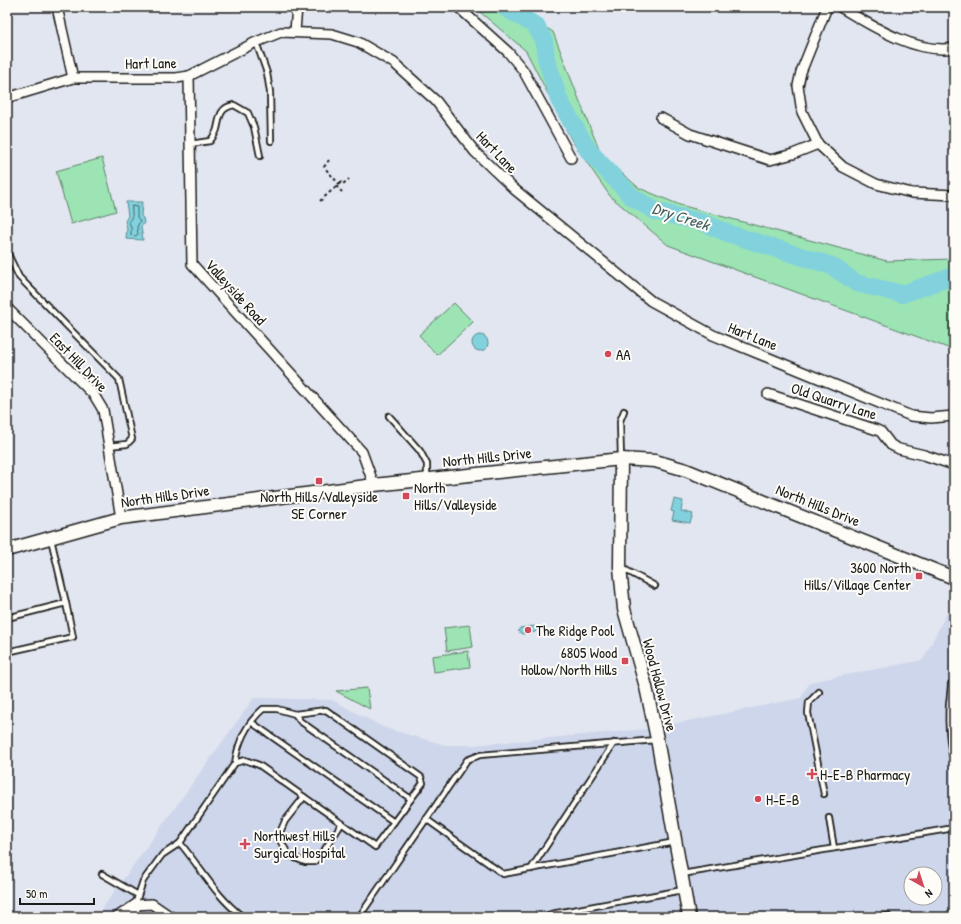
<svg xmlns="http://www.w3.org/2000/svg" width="961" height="924" viewBox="0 0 961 924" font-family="'Patrick Hand',sans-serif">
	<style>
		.built { fill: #ced6eb; fill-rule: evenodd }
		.green { fill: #9ce4b3; stroke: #5c8068 }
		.water { fill: #82d2dd; stroke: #598990 }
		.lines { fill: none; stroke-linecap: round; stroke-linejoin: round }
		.shore { stroke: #456569; stroke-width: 1 }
		.river { stroke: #82d2dd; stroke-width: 18 }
		.service-casing { stroke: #1c1c1c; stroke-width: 8 }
		.minor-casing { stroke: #1c1c1c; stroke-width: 12 }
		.tertiary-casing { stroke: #1c1c1c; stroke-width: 15 }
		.path { stroke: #1c1c1c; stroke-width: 2; stroke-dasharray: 3 3; stroke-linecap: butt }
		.service { stroke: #fdfcf7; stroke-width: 4.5 }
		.minor { stroke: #fdfcf7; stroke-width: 9 }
		.tertiary { stroke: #fdfcf7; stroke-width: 12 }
		.poi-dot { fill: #d1495b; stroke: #fdfcf7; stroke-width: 1.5 }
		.labels { text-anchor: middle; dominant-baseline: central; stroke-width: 4; stroke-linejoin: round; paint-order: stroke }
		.street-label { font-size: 15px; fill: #1c1c1c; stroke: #fdfcf7 }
		.poi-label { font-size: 15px; fill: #1c1c1c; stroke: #fdfcf7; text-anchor: start }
		.water-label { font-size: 16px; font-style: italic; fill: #405c60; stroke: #fdfcf7 }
	</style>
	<rect width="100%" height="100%" fill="#e1e6f0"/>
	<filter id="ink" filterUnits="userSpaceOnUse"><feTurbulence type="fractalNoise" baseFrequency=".025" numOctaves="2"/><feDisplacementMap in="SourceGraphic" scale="8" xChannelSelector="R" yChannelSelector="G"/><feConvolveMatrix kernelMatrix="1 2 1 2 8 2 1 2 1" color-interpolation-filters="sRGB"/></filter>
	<g filter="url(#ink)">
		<!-- built -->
		<path class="built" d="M954 599V917H96L254 698 332 700 385 728 445 745H473L648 729 801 698 810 682 923 660ZM911 874H935V898H911Z"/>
		<!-- green -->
		<g class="green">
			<path d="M474 7H513L553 32 587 120 602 156 639 188 680 205 887 261 954 259V346L948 348 668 245 610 196 572 141 526 51Z"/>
			<path d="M102 158 116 211 71 224 56 171Z"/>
			<path d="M454 303 473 322 437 355 419 335Z"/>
			<path d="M470 625 473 647 447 651 444 628Z"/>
			<path d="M468 651 470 667 434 672 432 656Z"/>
			<path d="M367 688 370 709 336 691Z"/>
		</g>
		<!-- water -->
		<g class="water">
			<path d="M126 202H142L141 216 143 218 144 223 141 227 143 240 126 239 127 228 125 221 128 216Z"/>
			<circle cx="480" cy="343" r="8"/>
			<path d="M674 499 683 501 681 511 693 514 690 523 672 520 674 512 671 511Z"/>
			<path d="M534 626 538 629 535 632 522 634 518 631 520 628Z"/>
		</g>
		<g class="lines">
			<!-- shore -->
			<path class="shore" d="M132 206 137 207V217L140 221 137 227 138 234 136 236 131 235V227L129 222 132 216Z"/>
			<!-- river -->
			<path class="river" d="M504 7 536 26 544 41 546 58 559 100 588 150 631 196 655 211 704 223 730 234 832 266 856 283 902 294 954 276"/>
			<defs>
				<g id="service">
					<path d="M256 42 267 73 270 92 271 141"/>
					<path d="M190 144 210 141C212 138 216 134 217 129 220 117 219 108 234 105L248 113 254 127 260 156"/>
					<path d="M7 252 19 277 119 379 132 439 127 444 108 446"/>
					<path d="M389 416 420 451 427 464V478"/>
					<path d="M621 459 620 421 624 411"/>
					<path d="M51 539 66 603"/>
					<path d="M622 568 655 586"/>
					<path d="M7 618 66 603 73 637 7 652"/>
					<path d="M951 684 950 696 954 697"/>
					<path d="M819 692 809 702 808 713 824 794"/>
					<path d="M950 696C947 717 949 743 954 763"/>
					<path d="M295 714 300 721 411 799"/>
					<path d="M251 722 394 822"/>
					<path d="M829 818 834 848"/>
					<path d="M426 819 503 874 675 842"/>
					<path d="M180 843C201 868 216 897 243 917"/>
					<path d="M287 852 278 837 285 821 304 797"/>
					<path d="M295 858 305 862H314L325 849 342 823"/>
					<path d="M531 869 614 743"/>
					<path d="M102 874 138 895"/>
					<path d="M682 874 954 828"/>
					<path d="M135 905 143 881 162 855 180 843 235 763 245 760 259 765 375 847 423 783 421 777 326 710 295 714 277 709H263C247 723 238 742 235 763"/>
					<path d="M359 917 467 760 480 755 656 740"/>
					<path d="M548 917 551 914 683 890"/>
					<path d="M880 917 888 916"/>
				</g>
				<g id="minor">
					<path d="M57 7 73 78"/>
					<path d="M458 7 508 52 523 70 571 158"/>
					<path d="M827 7 801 72 798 86 802 112 818 144 843 167 876 184 912 193 954 195"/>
					<path d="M840 7C870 25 917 55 954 48"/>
					<path d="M295 31 297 7"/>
					<path d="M189 76 192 264 362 452 374 485"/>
					<path d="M7 98 73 78H176L189 76 254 43 281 32 332 34 358 42 394 63 436 101 475 152 514 189 651 301 713 335 911 416 931 418 954 416"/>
					<path d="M661 118 690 134 770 160 793 154 818 144"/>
					<path d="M7 308 94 395 103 410 121 518"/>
					<path d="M768 394 877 430 881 432 891 445 899 449 924 455 954 465"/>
					<path d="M117 917 135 905 152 904 171 917"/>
					<path d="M135 917V905"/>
				</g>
				<g id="tertiary">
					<path d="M621 459 620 567 624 609 646 687 657 739 689 917"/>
					<path d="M7 550 121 518 374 485 621 459 655 461 686 470 954 578"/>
				</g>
			</defs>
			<!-- service casing -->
			<use href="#service" class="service-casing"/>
			<!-- minor casing -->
			<use href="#minor" class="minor-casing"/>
			<!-- tertiary casing -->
			<use href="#tertiary" class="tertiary-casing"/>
			<!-- path -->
			<g class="path">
				<path d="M339 184 341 182 343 184 349 179"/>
				<path d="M336 186 342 192"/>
				<path d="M320 201 339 184 324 167 329 160"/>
			</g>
			<!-- service -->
			<use href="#service" class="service"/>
			<!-- minor -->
			<use href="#minor" class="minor"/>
			<!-- tertiary -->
			<use href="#tertiary" class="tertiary"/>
		</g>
	</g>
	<!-- markers -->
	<g class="poi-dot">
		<circle cx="608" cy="354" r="4"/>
		<rect x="315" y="477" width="8" height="8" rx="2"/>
		<rect x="402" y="492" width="8" height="8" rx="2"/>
		<rect x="915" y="572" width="8" height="8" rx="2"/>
		<circle cx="528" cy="630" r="4"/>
		<rect x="621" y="657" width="8" height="8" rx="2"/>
		<path d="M810 768h4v4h4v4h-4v4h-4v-4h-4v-4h4z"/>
		<circle cx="758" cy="799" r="4"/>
		<path d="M243 838h4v4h4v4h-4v4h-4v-4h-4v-4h4z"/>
	</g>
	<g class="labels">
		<!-- street labels -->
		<g class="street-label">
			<text transform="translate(151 63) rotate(-1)">Hart Lane</text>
			<text transform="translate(497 152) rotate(46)">Hart Lane</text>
			<text transform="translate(236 292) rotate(48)">Valleyside Road</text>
			<text transform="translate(753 336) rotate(22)">Hart Lane</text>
			<text transform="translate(79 362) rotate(46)">East Hill Drive</text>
			<text transform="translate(834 401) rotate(18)">Old Quarry Lane</text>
			<text transform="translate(487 457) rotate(-6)">North Hills Drive</text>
			<text transform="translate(165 496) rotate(-8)">North Hills Drive</text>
			<text transform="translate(818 505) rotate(22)">North Hills Drive</text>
			<text transform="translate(660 685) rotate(75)">Wood Hollow Drive</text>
		</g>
		<!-- poi labels -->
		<g class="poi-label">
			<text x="616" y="354">AA</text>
			<text x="414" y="487">North<tspan x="414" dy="17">Hills/Valleyside</tspan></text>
			<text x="319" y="496" text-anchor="middle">North Hills/Valleyside<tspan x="319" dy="17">SE Corner</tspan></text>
			<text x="911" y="567" text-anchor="end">3600 North<tspan x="911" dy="17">Hills/Village Center</tspan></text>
			<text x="536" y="630">The Ridge Pool</text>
			<text x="617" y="652" text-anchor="end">6805 Wood<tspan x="617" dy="17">Hollow/North Hills</tspan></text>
			<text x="820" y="774">H-E-B Pharmacy</text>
			<text x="766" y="799">H-E-B</text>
			<text x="254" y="835">Northwest Hills<tspan x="254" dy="17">Surgical Hospital</tspan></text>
		</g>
		<!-- water labels -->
		<g class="water-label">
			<text transform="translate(681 216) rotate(18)">Dry Creek</text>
		</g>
	</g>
	<!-- margin -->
	<rect width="961" height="924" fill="none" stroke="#fdfcf7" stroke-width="24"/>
	<rect x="12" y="12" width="937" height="900" fill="none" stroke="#1c1c1c" stroke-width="1.5" filter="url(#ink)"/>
	<!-- north arrow -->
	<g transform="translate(923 886) rotate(141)"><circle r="19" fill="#fdfcf7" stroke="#a3a29f"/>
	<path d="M0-3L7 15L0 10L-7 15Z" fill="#d1495b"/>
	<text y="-6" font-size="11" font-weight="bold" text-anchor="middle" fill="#1c1c1c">N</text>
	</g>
	<!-- scale -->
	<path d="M20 898v6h74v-6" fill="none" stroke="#1c1c1c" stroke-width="2"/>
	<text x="26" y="898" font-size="12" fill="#1c1c1c" stroke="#fdfcf7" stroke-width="3" paint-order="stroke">50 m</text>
</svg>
